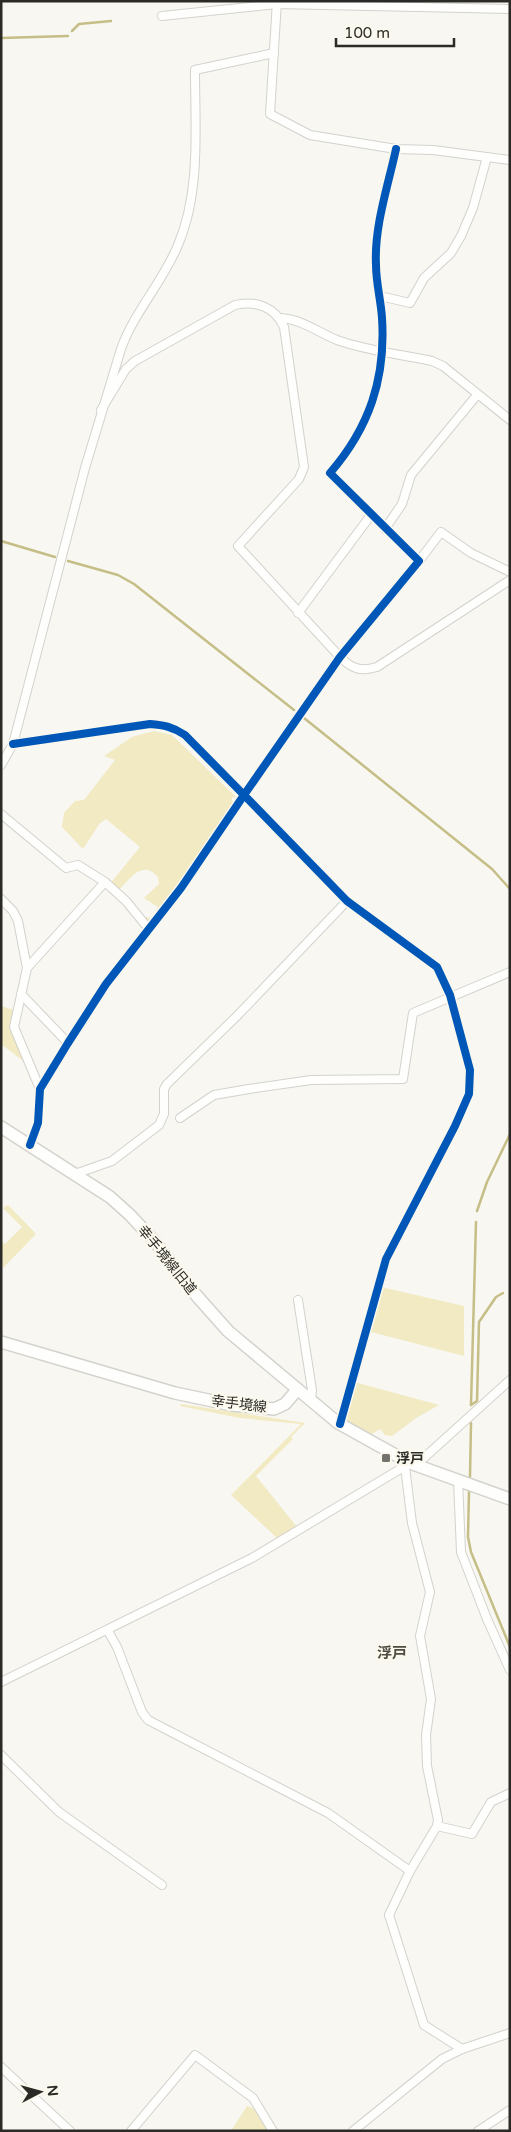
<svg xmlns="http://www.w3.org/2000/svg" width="511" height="2132" viewBox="0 0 511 2132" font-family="'Varela Round','Noto Sans JP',sans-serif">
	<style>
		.green { fill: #f1eac3 }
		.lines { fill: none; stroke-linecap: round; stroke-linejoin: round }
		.stream { stroke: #c6be87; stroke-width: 2.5 }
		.street-casing { stroke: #d3d2cd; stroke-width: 10 }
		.secondary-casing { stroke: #d3d2cd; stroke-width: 14 }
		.street { stroke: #fefefd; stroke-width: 8 }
		.secondary { stroke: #fefefd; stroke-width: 11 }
		.cycleway-casing { stroke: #fbf9ee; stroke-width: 11 }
		.cycleway { stroke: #0057b8; stroke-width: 8 }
		.poi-dot { fill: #73726d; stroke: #fbf9ee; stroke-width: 2 }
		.labels { text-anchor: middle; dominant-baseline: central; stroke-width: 5; stroke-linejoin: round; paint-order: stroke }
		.street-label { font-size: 14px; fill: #2b2a26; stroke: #fbf9ee }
		.poi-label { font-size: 14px; font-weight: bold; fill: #2b2a26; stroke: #fbf9ee; text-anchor: start }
		.neighbourhood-label { font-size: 15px; font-weight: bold; fill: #4e4c43; stroke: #fbf9ee }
	</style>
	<rect width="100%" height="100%" fill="#f8f7f1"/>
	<!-- green -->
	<g class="green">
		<path d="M154 731 172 735 237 798 232 797V801H237L179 886 153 919 146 921 143 917 152 918 158 907 144 898 159 884 158 877C143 860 131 877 120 889L110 884 140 847 106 819 100 823 83 849 62 827 64 813 75 801 84 800 115 760 104 756 132 737Z"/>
		<path d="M1 1006 14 1010C8 1029 18 1046 26 1063L1 1044Z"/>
		<path d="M8 1205 36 1234 3 1268 1 1241 5 1244 22 1227 3 1208Z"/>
		<path d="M381 1287 464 1306V1356L371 1332 365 1343Z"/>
		<path d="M354 1383H358L439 1405 416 1418 392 1436 385 1435 380 1429 370 1435 344 1418Z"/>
		<path d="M181 1404 305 1423 291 1437 293 1439 256 1476 297 1527 278 1539 231 1495 301 1424 240 1418 180 1406Z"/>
		<path d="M247 2106 257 2110 269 2131H231Z"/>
	</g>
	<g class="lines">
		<!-- stream -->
		<g class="stream">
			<path d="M72 31 79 24 111 21"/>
			<path d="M1 38 68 36"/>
			<path d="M1 541 55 557"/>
			<path d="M68 561 118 575 134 584 294 710"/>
			<path d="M304 718 492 869 510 889"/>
			<path d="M477 1211 487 1182 510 1134"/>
			<path d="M471 1405 476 1222"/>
			<path d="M471 1405 477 1401 479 1322 496 1297 503 1293"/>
			<path d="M470 1477 471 1423"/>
			<path d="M469 1492 468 1537 471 1552 510 1647"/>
		</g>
		<defs>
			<g id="street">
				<path d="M277 1 270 114 310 135 396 149 433 150 510 160"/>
				<path d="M162 16 277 4 510 9"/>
				<path d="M380 296 410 303 424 278 451 253 461 236 473 208 487 157"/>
				<path d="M280 318C302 319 317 332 337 340 364 350 403 355 432 361L443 366 510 420"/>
				<path d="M101 410 126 369 135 361 235 305C256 300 275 307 284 327L304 467 299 479 238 546 340 657C352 669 361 672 377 667L510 580"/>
				<path d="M385 529 402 504 411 475 477 395"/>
				<path d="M419 561 441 532 471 553 510 572"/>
				<path d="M298 613 371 515"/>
				<path d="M13 744 150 724C164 725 173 727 185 735L244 795 181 888 106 984 68 1043 40 1089 38 1123 30 1145"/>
				<path d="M1 765 13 744 85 468 121 349C134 312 163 282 178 245 201 191 195 128 195 70L274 53"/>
				<path d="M1 814 66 868 78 865 105 882"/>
				<path d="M1 899 13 911 18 921 27 968 14 1027 40 1089"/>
				<path d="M27 968 105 882 126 901 148 928"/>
				<path d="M21 994 68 1043"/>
				<path d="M180 1118 214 1095 249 1089 311 1080 403 1079 413 1013 510 972"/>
				<path d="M75 1174 112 1161 159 1125 164 1114V1089L167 1084 237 1016 347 901"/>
				<path d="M298 1300 312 1390 311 1402"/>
				<path d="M340 1424 386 1259 455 1126 469 1094 470 1070 450 995 437 967 347 901 244 795 340 657 419 561 330 473C369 428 386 379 382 318 381 301 376 283 376 265 374 227 388 186 396 149"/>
				<path d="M416 1465 510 1380"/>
				<path d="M405 1467 412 1523 430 1592 420 1636 431 1699 426 1735 427 1766 438 1820 437 1826 410 1871 389 1915 424 2025 462 2049"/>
				<path d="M458 1480 461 1552 487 1619 510 1670"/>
				<path d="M108 1631 117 1647 142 1712 148 1720 328 1813 410 1871"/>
				<path d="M1 1682 252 1558 407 1465"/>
				<path d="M1 1755 59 1812 162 1885"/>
				<path d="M437 1826 472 1834 491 1802 510 1793"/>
				<path d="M1 2067 70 2131"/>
				<path d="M131 2131 195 2055 253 2098 273 2131"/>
				<path d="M353 2131 442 2059 462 2049 510 2033"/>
				<path d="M478 2131 510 2110"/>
			</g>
			<g id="secondary">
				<path d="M1 1127 110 1197 130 1215 157 1244 196 1295 228 1331 338 1423 410 1463 510 1499"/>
				<path d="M1 1342 175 1393 232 1405 274 1409 285 1404 297 1390"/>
			</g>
		</defs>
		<!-- street casing -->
		<use href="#street" class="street-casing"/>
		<!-- secondary casing -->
		<use href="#secondary" class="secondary-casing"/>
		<!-- street -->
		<use href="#street" class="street"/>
		<!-- secondary -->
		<use href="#secondary" class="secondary"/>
		<defs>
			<g id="cycleway">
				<path d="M13 744 150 724C164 725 173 727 185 735L244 795 181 888 106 984 68 1043 40 1089 38 1123 30 1145"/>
				<path d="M340 1424 386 1259 455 1126 469 1094 470 1070 450 995 437 967 347 901 244 795 340 657 419 561 330 473C369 428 386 379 382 318 381 301 376 283 376 265 374 227 388 186 396 149"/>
			</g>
		</defs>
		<!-- cycleway casing -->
		<use href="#cycleway" class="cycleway-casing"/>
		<!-- cycleway -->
		<use href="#cycleway" class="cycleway"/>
	</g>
	<!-- markers -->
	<rect class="poi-dot" x="381" y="1453" width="10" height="10" rx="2.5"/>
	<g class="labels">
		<!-- street labels -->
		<g class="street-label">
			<text transform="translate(167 1260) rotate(51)">幸手境線旧道</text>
			<text transform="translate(239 1404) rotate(7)">幸手境線</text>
		</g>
		<!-- poi labels -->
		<g class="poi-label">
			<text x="396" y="1458">浮戸</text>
		</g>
		<!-- neighbourhood labels -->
		<g class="neighbourhood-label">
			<text x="392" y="1653">浮戸</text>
		</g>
	</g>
	<!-- border -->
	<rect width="511" height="2132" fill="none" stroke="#2b2a26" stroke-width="5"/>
	<!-- north arrow -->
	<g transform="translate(40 2092) rotate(84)" stroke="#fbf9ee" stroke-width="4" paint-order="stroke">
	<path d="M0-4L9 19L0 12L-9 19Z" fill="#2b2a26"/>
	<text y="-8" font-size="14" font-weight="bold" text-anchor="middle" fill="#2b2a26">N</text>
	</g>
	<!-- scale -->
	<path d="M336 38v8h118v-8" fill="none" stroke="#2b2a26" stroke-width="2.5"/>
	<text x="344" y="38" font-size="15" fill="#2b2a26" stroke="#fbf9ee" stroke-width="4" paint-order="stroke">100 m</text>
</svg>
